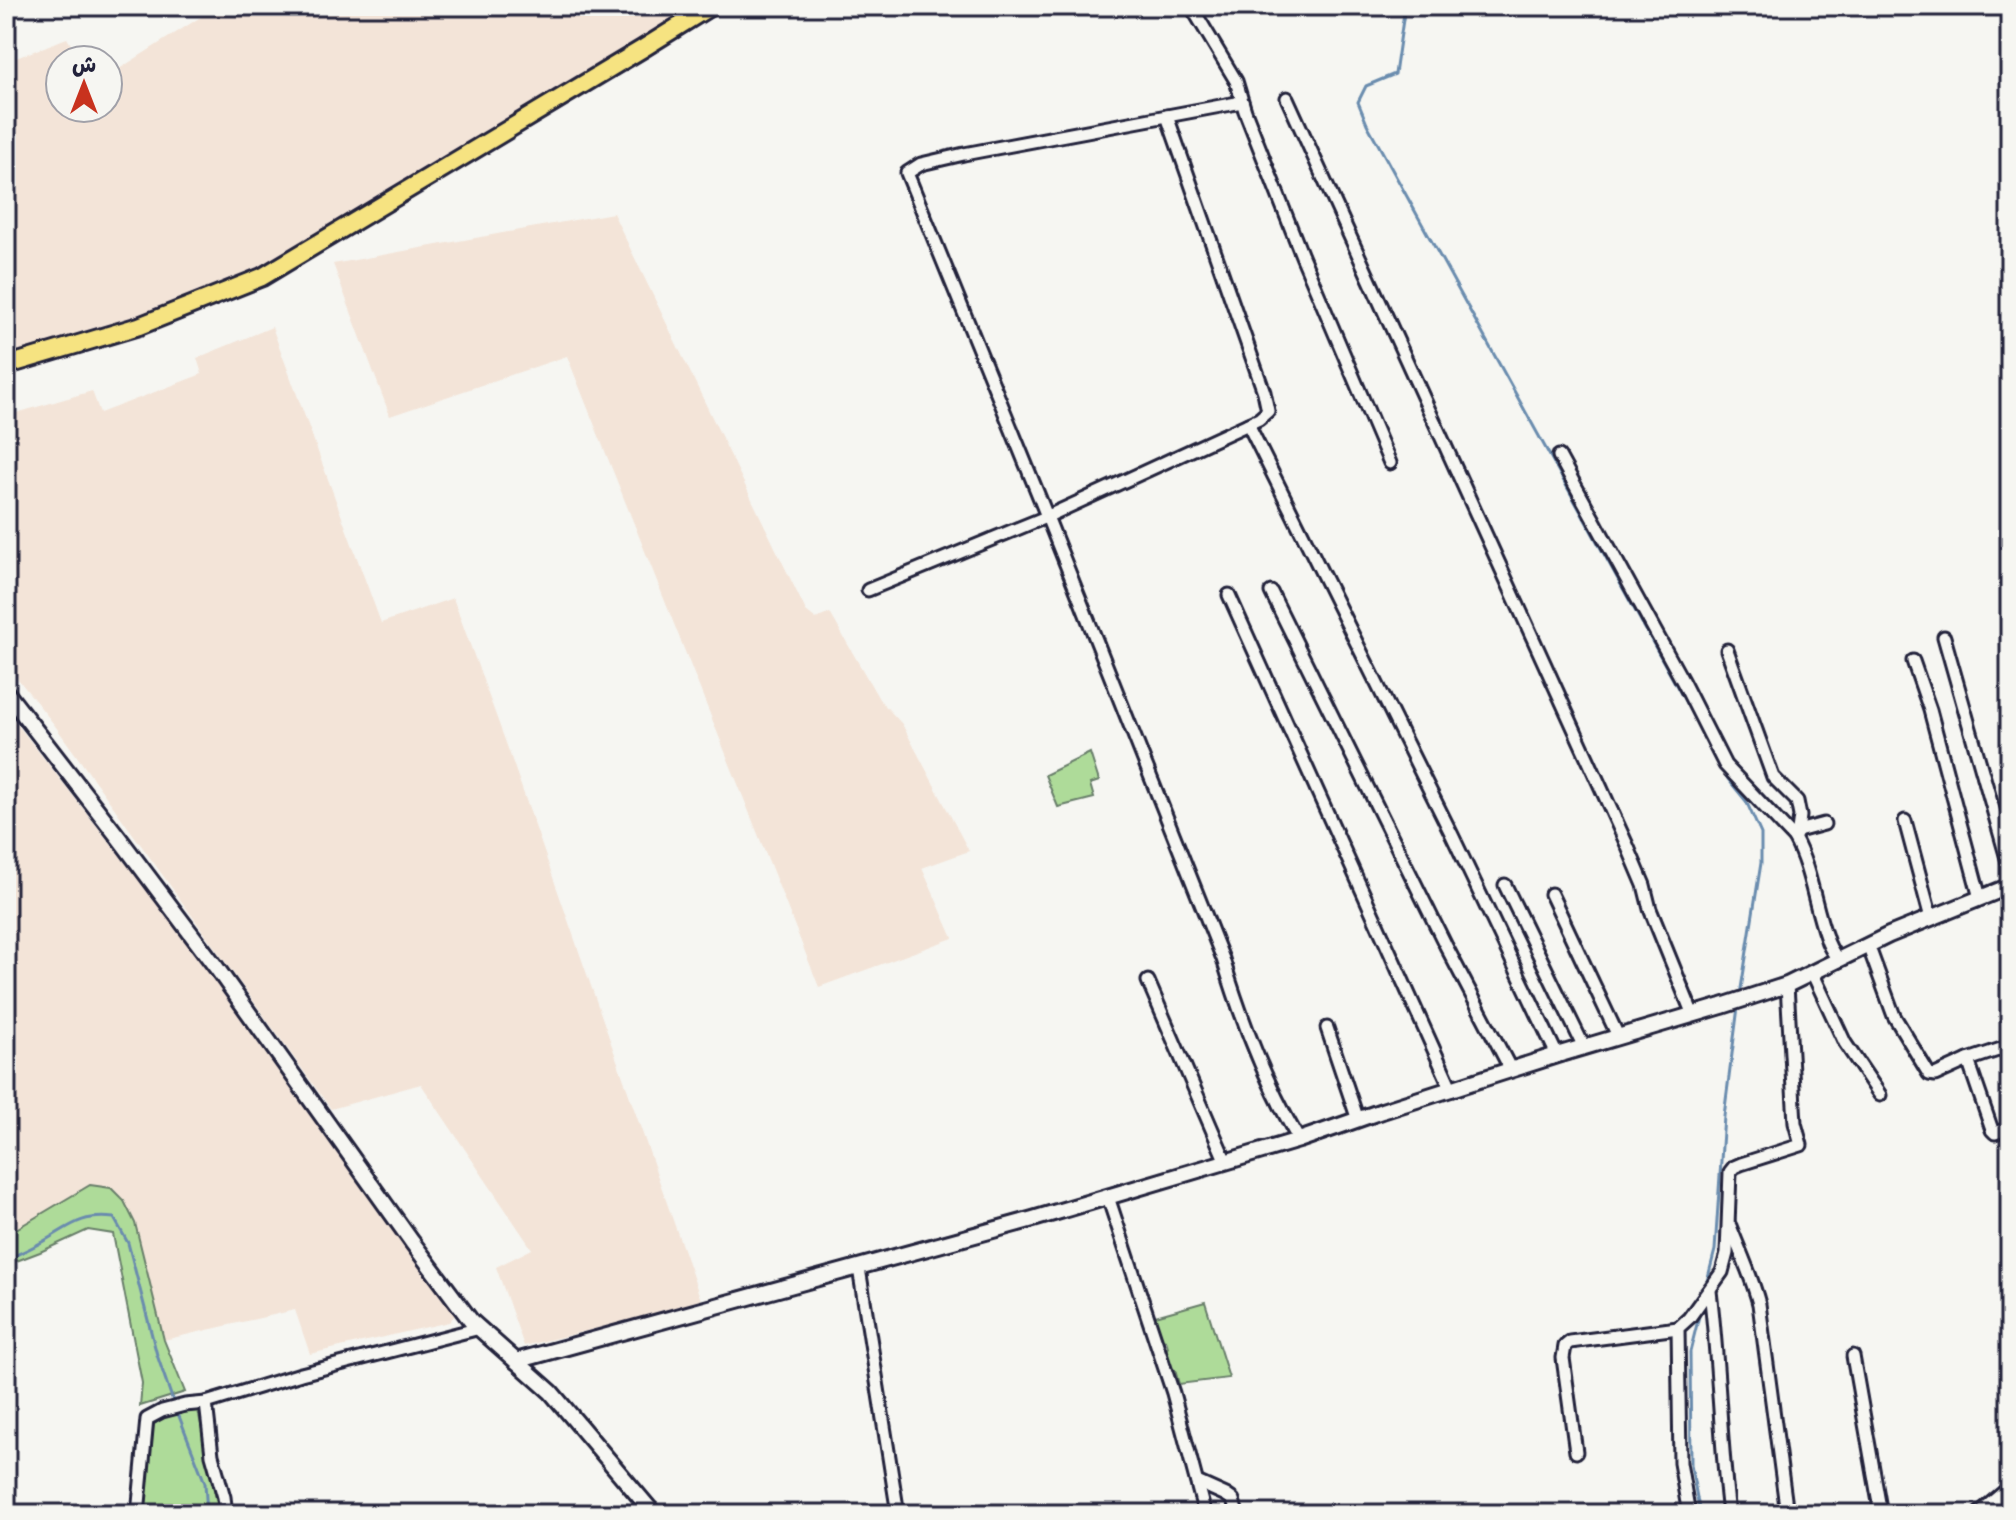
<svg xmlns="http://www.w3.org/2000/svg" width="2016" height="1520" viewBox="0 0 2016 1520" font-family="'Patrick Hand','Playpen Sans Arabic',sans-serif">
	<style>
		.built { fill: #f3e4d8 }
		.green { fill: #aedb99; stroke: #687e6a; stroke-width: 2 }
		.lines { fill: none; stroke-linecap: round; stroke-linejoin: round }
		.stream { stroke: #6a8cae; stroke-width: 3 }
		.minor-casing { stroke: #22223b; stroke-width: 17 }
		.tertiary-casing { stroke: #22223b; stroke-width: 20 }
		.primary-casing { stroke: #22223b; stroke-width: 22 }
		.trunk-casing { stroke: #22223b; stroke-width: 24 }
		.minor { stroke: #f6f6f2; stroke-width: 11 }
		.tertiary { stroke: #f6f6f2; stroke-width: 14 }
		.primary { stroke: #f6e381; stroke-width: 16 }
		.trunk { stroke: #f6e381; stroke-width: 18 }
	</style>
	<rect width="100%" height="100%" fill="#f6f6f2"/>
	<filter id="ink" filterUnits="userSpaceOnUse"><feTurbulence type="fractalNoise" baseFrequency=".0125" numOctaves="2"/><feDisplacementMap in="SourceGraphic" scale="16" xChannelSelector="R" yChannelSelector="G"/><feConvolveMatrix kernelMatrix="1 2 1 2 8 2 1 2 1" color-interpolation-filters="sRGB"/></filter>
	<g filter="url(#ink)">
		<!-- built -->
		<g class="built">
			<path d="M218 6H711L262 277 176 310 6 357V62L67 38 80 60H60V108H108V76Z"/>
			<path d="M613 213 806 611 816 619 830 613 879 699 902 724 969 851 922 868 953 938 819 987 567 356 390 416 333 264Z"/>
			<path d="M272 327 381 623 453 598 506 743 702 1303 524 1346 496 1267 532 1249 421 1084 331 1109 53 723 6 664V416L92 391 100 413 202 374 197 358Z"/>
			<path d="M6 710 207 967 456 1314 449 1322 310 1354 295 1310 164 1340 135 1223 90 1186 6 1235Z"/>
		</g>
		<!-- green -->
		<g class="green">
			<path d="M1090 753 1099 781 1090 784 1094 798 1058 807 1045 775Z"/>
			<path d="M90 1185 111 1188 124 1201 135 1223 164 1340 185 1392 140 1406 142 1383 113 1234 88 1230 40 1252 6 1265V1235Z"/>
			<path d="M1205 1302 1229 1378 1179 1384 1175 1370 1171 1368 1165 1352 1168 1347 1166 1340 1160 1339 1152 1317Z"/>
			<path d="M198 1410 219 1514H145L153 1425 164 1417Z"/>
		</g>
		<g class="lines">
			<!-- stream -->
			<g class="stream">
				<path d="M1405 6 1395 74 1366 86 1358 102 1367 124 1701 730"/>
				<path d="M1722 768 1728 779 1746 801 1761 834V863L1740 995"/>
				<path d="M6 1260C18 1254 30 1249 42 1242 70 1227 79 1214 114 1218L128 1243 157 1355 174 1404"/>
				<path d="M1706 1285 1715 1250 1724 1116 1738 1007"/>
				<path d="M1700 1312 1690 1352 1691 1465 1700 1514"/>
				<path d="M177 1411 205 1483 207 1514"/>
			</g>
			<defs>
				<g id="minor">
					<path d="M1191 6 1236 81 1245 111 1302 256 1390 463"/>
					<path d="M1287 98 1627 845 1644 885 1650 909 1693 1015"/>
					<path d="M1242 102 964 154 921 164 907 173 1040 499 1223 959C1242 1022 1266 1084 1299 1140"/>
					<path d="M1248 424 1452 835 1557 1055"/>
					<path d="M1559 456 1683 682 1725 765 1794 838C1811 869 1814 904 1826 937 1828 945 1833 953 1838 960"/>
					<path d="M868 590 1046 517 1259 419 1268 411 1264 392 1167 116"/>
					<path d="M1271 592 1446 946 1511 1070"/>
					<path d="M1229 595 1452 1090"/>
					<path d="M1944 637 2010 869"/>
					<path d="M1727 650 1773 777 1797 801 1800 816 1798 831 1794 838"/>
					<path d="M1913 661 1930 710 1980 898"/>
					<path d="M1905 821 1931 918"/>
					<path d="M1798 831 1824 824"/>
					<path d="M1505 885 1584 1047"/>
					<path d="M1551 894 1618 1036"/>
					<path d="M1868 945 1894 1016 1929 1074 1935 1075 1968 1060 2010 1046"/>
					<path d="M1812 972 1845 1043 1880 1095"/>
					<path d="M1148 981 1226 1162"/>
					<path d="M1327 1028 1358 1120"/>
					<path d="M1968 1060 1992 1130 1995 1133 2010 1128"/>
					<path d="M1108 1197 1173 1393 1205 1514"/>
					<path d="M1730 1226C1740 1252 1752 1277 1759 1304L1787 1514"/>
					<path d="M859 1268 898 1514"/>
					<path d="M1710 1291C1719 1365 1720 1440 1729 1514"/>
					<path d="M1853 1356 1881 1514"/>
					<path d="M206 1403 212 1455 224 1497 226 1514"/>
					<path d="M1576 1452 1563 1358 1565 1346 1570 1342 1678 1328"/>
					<path d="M1197 1482 1226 1495 1233 1500 1237 1514"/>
					<path d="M138 1514 147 1419 162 1411 185 1405 206 1403 301 1374 480 1328"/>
					<path d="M1689 1514 1680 1463 1678 1328 1689 1318 1722 1272 1727 1253 1730 1172 1734 1167 1741 1164 1801 1145 1795 1123 1787 985"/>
					<path d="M1978 1514 2010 1487"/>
				</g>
				<g id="tertiary">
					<path d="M6 692 119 838 216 967 412 1242 471 1321 551 1392 654 1514"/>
					<path d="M516 1361 1033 1219 1299 1140 1382 1111 1557 1055 1722 1006 1787 985 1889 935 2010 886"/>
				</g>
				<path id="primary" d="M8 365 139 326 262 277 642 49 711 6"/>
				<path id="trunk" d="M6 366 8 365"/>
			</defs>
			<!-- minor casing -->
			<use href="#minor" class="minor-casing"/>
			<!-- tertiary casing -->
			<use href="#tertiary" class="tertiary-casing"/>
			<!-- primary casing -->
			<use href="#primary" class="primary-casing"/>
			<!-- trunk casing -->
			<use href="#trunk" class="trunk-casing"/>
			<!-- minor -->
			<use href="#minor" class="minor"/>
			<!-- tertiary -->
			<use href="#tertiary" class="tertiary"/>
			<!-- primary -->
			<use href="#primary" class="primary"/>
			<!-- trunk -->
			<use href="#trunk" class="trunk"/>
		</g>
	</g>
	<!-- margin -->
	<rect width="2016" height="1520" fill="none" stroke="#f6f6f2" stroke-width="32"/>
	<rect x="16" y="16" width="1984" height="1488" fill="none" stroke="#22223b" stroke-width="3" filter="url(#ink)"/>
	<!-- north arrow -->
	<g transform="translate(84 84)"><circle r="38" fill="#f6f6f2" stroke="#a1a1a9" stroke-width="2"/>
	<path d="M0-6L14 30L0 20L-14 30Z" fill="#c8321e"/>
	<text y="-12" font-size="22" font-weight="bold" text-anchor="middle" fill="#22223b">ش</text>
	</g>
</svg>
